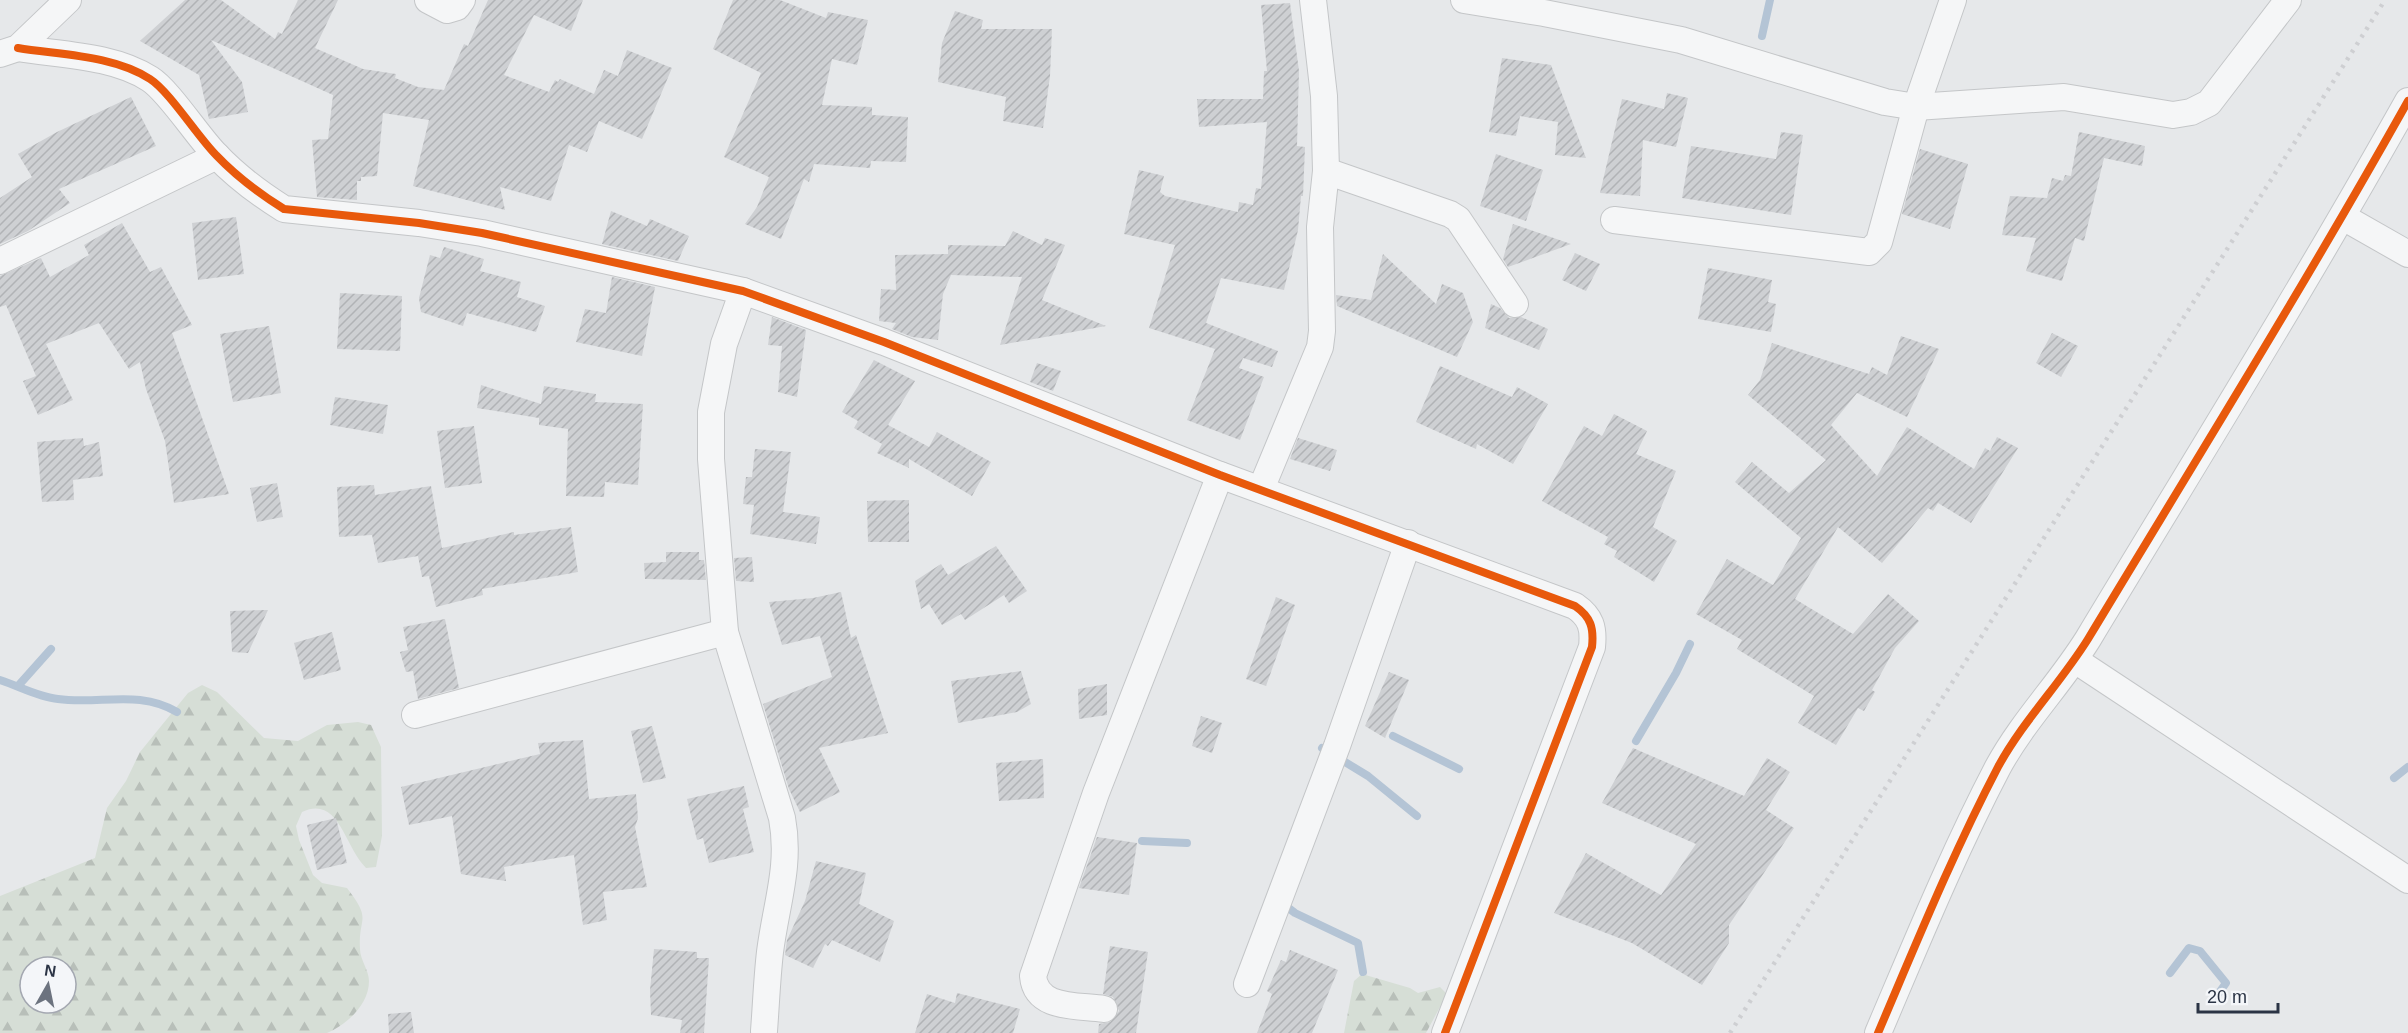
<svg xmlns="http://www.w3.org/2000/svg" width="2408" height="1033" viewBox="0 0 2408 1033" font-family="Helvetica,sans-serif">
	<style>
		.forest { fill: url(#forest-firs); fill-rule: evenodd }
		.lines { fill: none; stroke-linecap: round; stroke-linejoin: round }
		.stream { stroke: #b4c4d5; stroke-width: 8 }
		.building { fill: url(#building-hatch) }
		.minor-casing { stroke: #c4c6c8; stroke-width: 28 }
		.minor { stroke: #f5f6f7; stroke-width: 26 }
		.rail { stroke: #cecfd2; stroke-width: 4.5; stroke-dasharray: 3 6; stroke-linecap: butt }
		.cycleway-casing { stroke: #f4f6f9; stroke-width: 11 }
		.cycleway { stroke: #e8590c; stroke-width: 8 }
	</style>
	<defs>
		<pattern id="forest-firs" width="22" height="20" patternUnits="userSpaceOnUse" patternTransform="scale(1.5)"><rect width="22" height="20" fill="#d6ded6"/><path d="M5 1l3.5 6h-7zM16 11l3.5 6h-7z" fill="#b8bfb9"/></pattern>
		<pattern id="building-hatch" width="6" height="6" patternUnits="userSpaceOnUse" patternTransform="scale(1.5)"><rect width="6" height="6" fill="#ced0d3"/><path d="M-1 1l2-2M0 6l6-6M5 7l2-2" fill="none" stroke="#b1b3b6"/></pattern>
	</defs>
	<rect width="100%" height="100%" fill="#e6e8ea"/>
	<!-- forest -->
	<g class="forest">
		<path d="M202 685 217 692 264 738 298 741 327 725 358 722 371 725 381 747 382 836 376 867 366 868C344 846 339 795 302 812L296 826 299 840 313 875 322 883 347 888C373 922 358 915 360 949 360 960 369 970 369 981 369 1005 346 1025 327 1033H0V896L95 858 107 808 126 781 140 752 188 693ZM30 967H66V1003H30Z"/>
		<path d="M1362 974 1410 988 1418 993 1440 987 1447 994 1426 1033H1344L1354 981Z"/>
	</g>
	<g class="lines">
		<!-- stream -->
		<g class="stream">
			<path d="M1762 36 1770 0"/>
			<path d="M0 680C19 686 38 697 58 699 99 705 139 689 177 712"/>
			<path d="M18 686 51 649"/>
			<path d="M1393 736 1459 769"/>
			<path d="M1636 741 1676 673 1690 644"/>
			<path d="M1322 748 1368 776 1417 816"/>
			<path d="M2394 778 2408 767"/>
			<path d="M1142 841 1187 843"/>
			<path d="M1282 903 1295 913 1358 943 1363 972"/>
			<path d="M2170 973 2189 948 2200 951 2226 983 2216 997"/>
		</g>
	</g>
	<!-- building -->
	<g class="building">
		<path d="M185 0H221L275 39 278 32 282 34 298 0H338L315 48 363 69 396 74 395 78 418 87 444 90 464 44 468 46 488 0H583L571 31 534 15 504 75 549 92 555 80 558 82 560 79 594 94 604 70 618 76 627 50 672 68 642 139 599 121 587 152 569 145 551 201 500 187 505 210 413 186 429 120 383 113 377 176 361 177V181H357V200L317 197 312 140 328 139 333 95 211 40 242 82 248 112 209 119 199 75 140 41Z"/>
		<path d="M733 0H780L826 18 828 12 868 20 857 65 832 59 822 105 872 107V115L908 117 906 162 871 161 870 168 814 164 809 182 804 179 781 239 745 224 757 207 769 177 724 157 761 73 713 49Z"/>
		<path d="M1290 3 1299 71 1297 146 1305 147 1303 196H1301L1298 230 1284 290 1221 278 1206 323 1278 351 1272 367 1243 358 1239 368 1264 377 1240 440 1187 420 1215 349 1149 328 1175 245 1124 234 1139 170 1164 176 1160 192 1165 196 1238 212 1239 202 1253 205 1256 188 1261 189 1267 122 1199 127 1197 99H1263L1264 71H1267L1261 5Z"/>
		<path d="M955 11 983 20 981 29H1052L1050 76 1043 128 1003 121 1006 97 938 82 942 43Z"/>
		<path d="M1502 58 1551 65 1586 158 1555 155 1558 122 1520 116 1516 136 1489 132Z"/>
		<path d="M1667 93 1688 98 1676 147 1643 140 1640 196 1600 193 1622 99 1664 109Z"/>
		<path d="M131 97 156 146 59 189 70 203 28 231 0 244V198L32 177 18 154 57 132Z"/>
		<path d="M1781 132 1803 135 1791 215 1682 198 1691 146 1776 159Z"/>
		<path d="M2079 132 2145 146 2142 166 2104 158 2084 241 2075 238 2062 281 2026 271 2036 238 2002 235 2010 196 2047 198 2052 178 2063 181 2065 175 2071 176Z"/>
		<path d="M1920 149 1968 164 1950 229 1902 214Z"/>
		<path d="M1496 154 1543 170 1526 221 1480 206Z"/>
		<path d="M611 211 647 226 650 219 689 236 678 261 602 244Z"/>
		<path d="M236 217 244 274 198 280 192 223Z"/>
		<path d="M122 223 150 272 161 267 192 325 172 333 229 494 174 503 165 441 146 389 140 362 129 369 99 323 46 344 73 400 38 415 23 381 36 376 6 305 0 307V276L41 258 50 277 89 255 84 245Z"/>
		<path d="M1513 224 1571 244 1508 267 1503 259Z"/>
		<path d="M1013 231 1042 245 1045 238 1065 245 1042 300 1106 326 1000 345 1022 277 951 275 943 294 938 340 912 337 892 329 896 323 879 321 881 289 896 290 895 255 948 254V245L1005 246Z"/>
		<path d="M444 247 484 259 480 271 521 282 517 297 545 306 536 332 467 313 463 326 421 312 419 298 430 255 440 258Z"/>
		<path d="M1575 253 1600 264 1586 291 1562 280Z"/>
		<path d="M1383 254 1436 304 1442 284 1463 293 1473 322 1457 357 1337 306 1336 295 1371 300Z"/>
		<path d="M1708 268 1772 280 1768 302 1776 304 1771 332 1698 319Z"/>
		<path d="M612 277 655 287 642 356 576 342 585 309 606 313Z"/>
		<path d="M340 293 402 296 400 351 337 349Z"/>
		<path d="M1491 304 1500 308 1509 318 1521 317 1548 329 1539 350 1485 328Z"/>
		<path d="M772 317 806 330 797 397 778 392 782 346 768 345Z"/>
		<path d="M269 326 281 393 233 402 220 334Z"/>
		<path d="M2052 333 2078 346 2061 377 2036 363Z"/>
		<path d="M1901 336 1939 349 1907 417 1857 393 1831 425 1877 476 1907 427 1974 469 1985 448 1990 451 1997 437 2018 448 1971 523 1938 503 1933 511 1928 508 1882 563 1838 527 1795 599 1853 634 1888 594 1919 621 1895 648 1872 690 1875 692 1864 711 1858 708 1836 745 1798 723 1814 696 1737 649 1742 640 1696 614 1727 559 1773 585 1801 538 1735 482 1752 462 1789 493 1826 460 1748 395 1760 380 1772 343 1869 374 1872 367 1887 375Z"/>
		<path d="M874 360 915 381 888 425 929 447 937 432 991 462 972 496 909 459V468L877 453 882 444 854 428 858 421 842 412Z"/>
		<path d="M1037 363 1061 371 1053 391 1030 382Z"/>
		<path d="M1440 366 1512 397 1517 387 1548 404 1513 464 1477 444 1476 449 1416 422Z"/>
		<path d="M481 385 541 404 544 386 596 394 595 402 643 404 638 485 605 482 604 497 566 496 568 429 539 425V418L477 408Z"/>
		<path d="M335 397 388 405 383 434 330 425Z"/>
		<path d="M1614 414 1647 431 1636 454 1676 471 1653 527 1677 541 1654 582 1614 557 1617 551 1604 544 1608 537 1542 501 1584 426 1602 436Z"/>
		<path d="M474 426 482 483 445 488 437 431Z"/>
		<path d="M83 438 84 446 99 442 103 476 73 480 74 500 42 502 37 442Z"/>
		<path d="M1298 438 1337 450 1330 471 1290 459Z"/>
		<path d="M755 449 791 452 783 512 820 517 816 544 750 534 754 505 743 504 746 477H752Z"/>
		<path d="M277 483 283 517 257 522 250 488Z"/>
		<path d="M374 485 375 495 431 486 442 548 514 532V535L571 527 578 572 482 589 483 595 436 607 429 576 422 577 418 556 378 563 372 535 339 537 337 487Z"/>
		<path d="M909 500V542H868L867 501Z"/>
		<path d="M996 546 1027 591 1009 603 1004 595 965 620 961 614 942 625 929 604 921 609 915 581 941 564 948 575Z"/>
		<path d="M666 552H699V560H704L706 580 645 579 644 563 666 562Z"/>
		<path d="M752 557 754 582 736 581 734 558Z"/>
		<path d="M841 592 851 638 856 635 888 733 819 748 840 792 800 812 789 789 763 704 832 677 820 636 782 645 769 602 813 598Z"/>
		<path d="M1276 597 1295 605 1266 686 1246 679Z"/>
		<path d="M268 610 248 653 232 652 230 611Z"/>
		<path d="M445 619 459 688 418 699 413 671 406 672 400 652 408 650 403 627Z"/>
		<path d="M332 632 341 670 304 680 294 643Z"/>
		<path d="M1021 671 1031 704 1017 712 958 723 951 681Z"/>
		<path d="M1389 672 1409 680 1385 738 1365 726Z"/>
		<path d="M1107 684V715L1079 719 1078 689Z"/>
		<path d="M1201 716 1222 723 1212 753 1192 746Z"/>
		<path d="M652 726 666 778 643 783 631 731Z"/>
		<path d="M583 740 589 799 636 794 638 818 635 827 647 887 603 892 607 920 583 925 574 855 504 867 506 881 478 877 461 874 452 816 409 825 401 787 540 754 538 743Z"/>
		<path d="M1633 748 1744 796 1767 758 1790 772 1766 810 1794 828 1729 925V943L1702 985 1632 943 1554 913 1586 853 1661 895 1696 844 1602 803Z"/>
		<path d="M1043 759 1044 798 999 801 996 763Z"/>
		<path d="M744 786 749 807 743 809 754 852 709 863 703 838 697 840 687 799Z"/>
		<path d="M336 818 347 863 317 870 307 825Z"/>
		<path d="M1097 837 1137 843 1129 895 1079 888Z"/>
		<path d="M816 861 866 873 859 904 894 921 880 962 832 940 828 946 825 944 813 968 785 955 787 940 805 901Z"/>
		<path d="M1110 946 1148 952 1136 1033H1098L1099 1024 1110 1022 1119 1011 1113 997 1103 994Z"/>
		<path d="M654 949 697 952V958H709L704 1033H680L682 1020 651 1015 650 990Z"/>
		<path d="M1290 950 1338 970 1312 1033H1257L1272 994 1267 991 1281 960 1286 962Z"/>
		<path d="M957 993 1020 1009 1013 1033H915L927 994 955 1003Z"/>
		<path d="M411 1012 414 1033H389L388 1014Z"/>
	</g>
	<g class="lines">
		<defs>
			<g id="minor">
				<path d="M428 0 447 10 457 7 462 0"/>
				<path d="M1464 0 1544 13 1681 40 1885 102 1916 107 2064 97 2173 115 2191 112 2209 103 2288 0"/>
				<path d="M18 48C60 55 113 55 150 79 169 91 198 137 216 155 235 175 260 194 284 209L419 223 482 233 743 291 884 342 1220 475 1575 606C1591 617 1594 628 1592 647L1445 1033"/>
				<path d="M0 54 18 48 68 0"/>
				<path d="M1326 171 1450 214 1458 219 1515 304"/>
				<path d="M2343 217 2408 254"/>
				<path d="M1614 220 1869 252 1879 242 1916 107 1953 0"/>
				<path d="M0 261 217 156"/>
				<path d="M743 291 724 344 711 412V459L725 632 782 818C791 866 776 904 770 952 767 978 766 1005 764 1031"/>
				<path d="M1261 489 1320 347 1322 331 1320 227 1326 171 1324 96 1313 0"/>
				<path d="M2075 660 2408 880"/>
				<path d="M415 715 725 632"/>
				<path d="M1247 984 1337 746 1408 543"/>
				<path d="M1104 1009C1078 1005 1036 1010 1033 976L1096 793 1220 475"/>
				<path d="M1878 1033C1916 944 1953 853 1998 767 2023 721 2060 684 2088 639 2196 460 2306 283 2408 101"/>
			</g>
		</defs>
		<!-- minor casing -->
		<use href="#minor" class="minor-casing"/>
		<!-- minor -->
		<use href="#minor" class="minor"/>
		<!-- rail -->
		<path class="rail" d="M1730 1033 2385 0"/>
		<defs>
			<g id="cycleway">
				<path d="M18 48C60 55 113 55 150 79 169 91 198 137 216 155 235 175 260 194 284 209L419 223 482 233 743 291 884 342 1220 475 1575 606C1591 617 1594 628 1592 647L1445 1033"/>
				<path d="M1878 1033C1916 944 1953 853 1998 767 2023 721 2060 684 2088 639 2196 460 2306 283 2408 101"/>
			</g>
		</defs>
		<!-- cycleway casing -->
		<use href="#cycleway" class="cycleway-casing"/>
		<!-- cycleway -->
		<use href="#cycleway" class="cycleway"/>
	</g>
	<!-- north arrow -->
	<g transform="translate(48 985) rotate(9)"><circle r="28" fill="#f4f6f9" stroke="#a4a8b1" stroke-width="1.5"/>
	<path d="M0-4.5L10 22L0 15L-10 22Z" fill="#6c737f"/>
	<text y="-9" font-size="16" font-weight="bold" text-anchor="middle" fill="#2b3445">N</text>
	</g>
	<!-- scale -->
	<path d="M2198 1003v9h80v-9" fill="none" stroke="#2b3445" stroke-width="3"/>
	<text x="2207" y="1003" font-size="18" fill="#2b3445" stroke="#f4f6f9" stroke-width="4.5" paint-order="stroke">20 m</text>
</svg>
